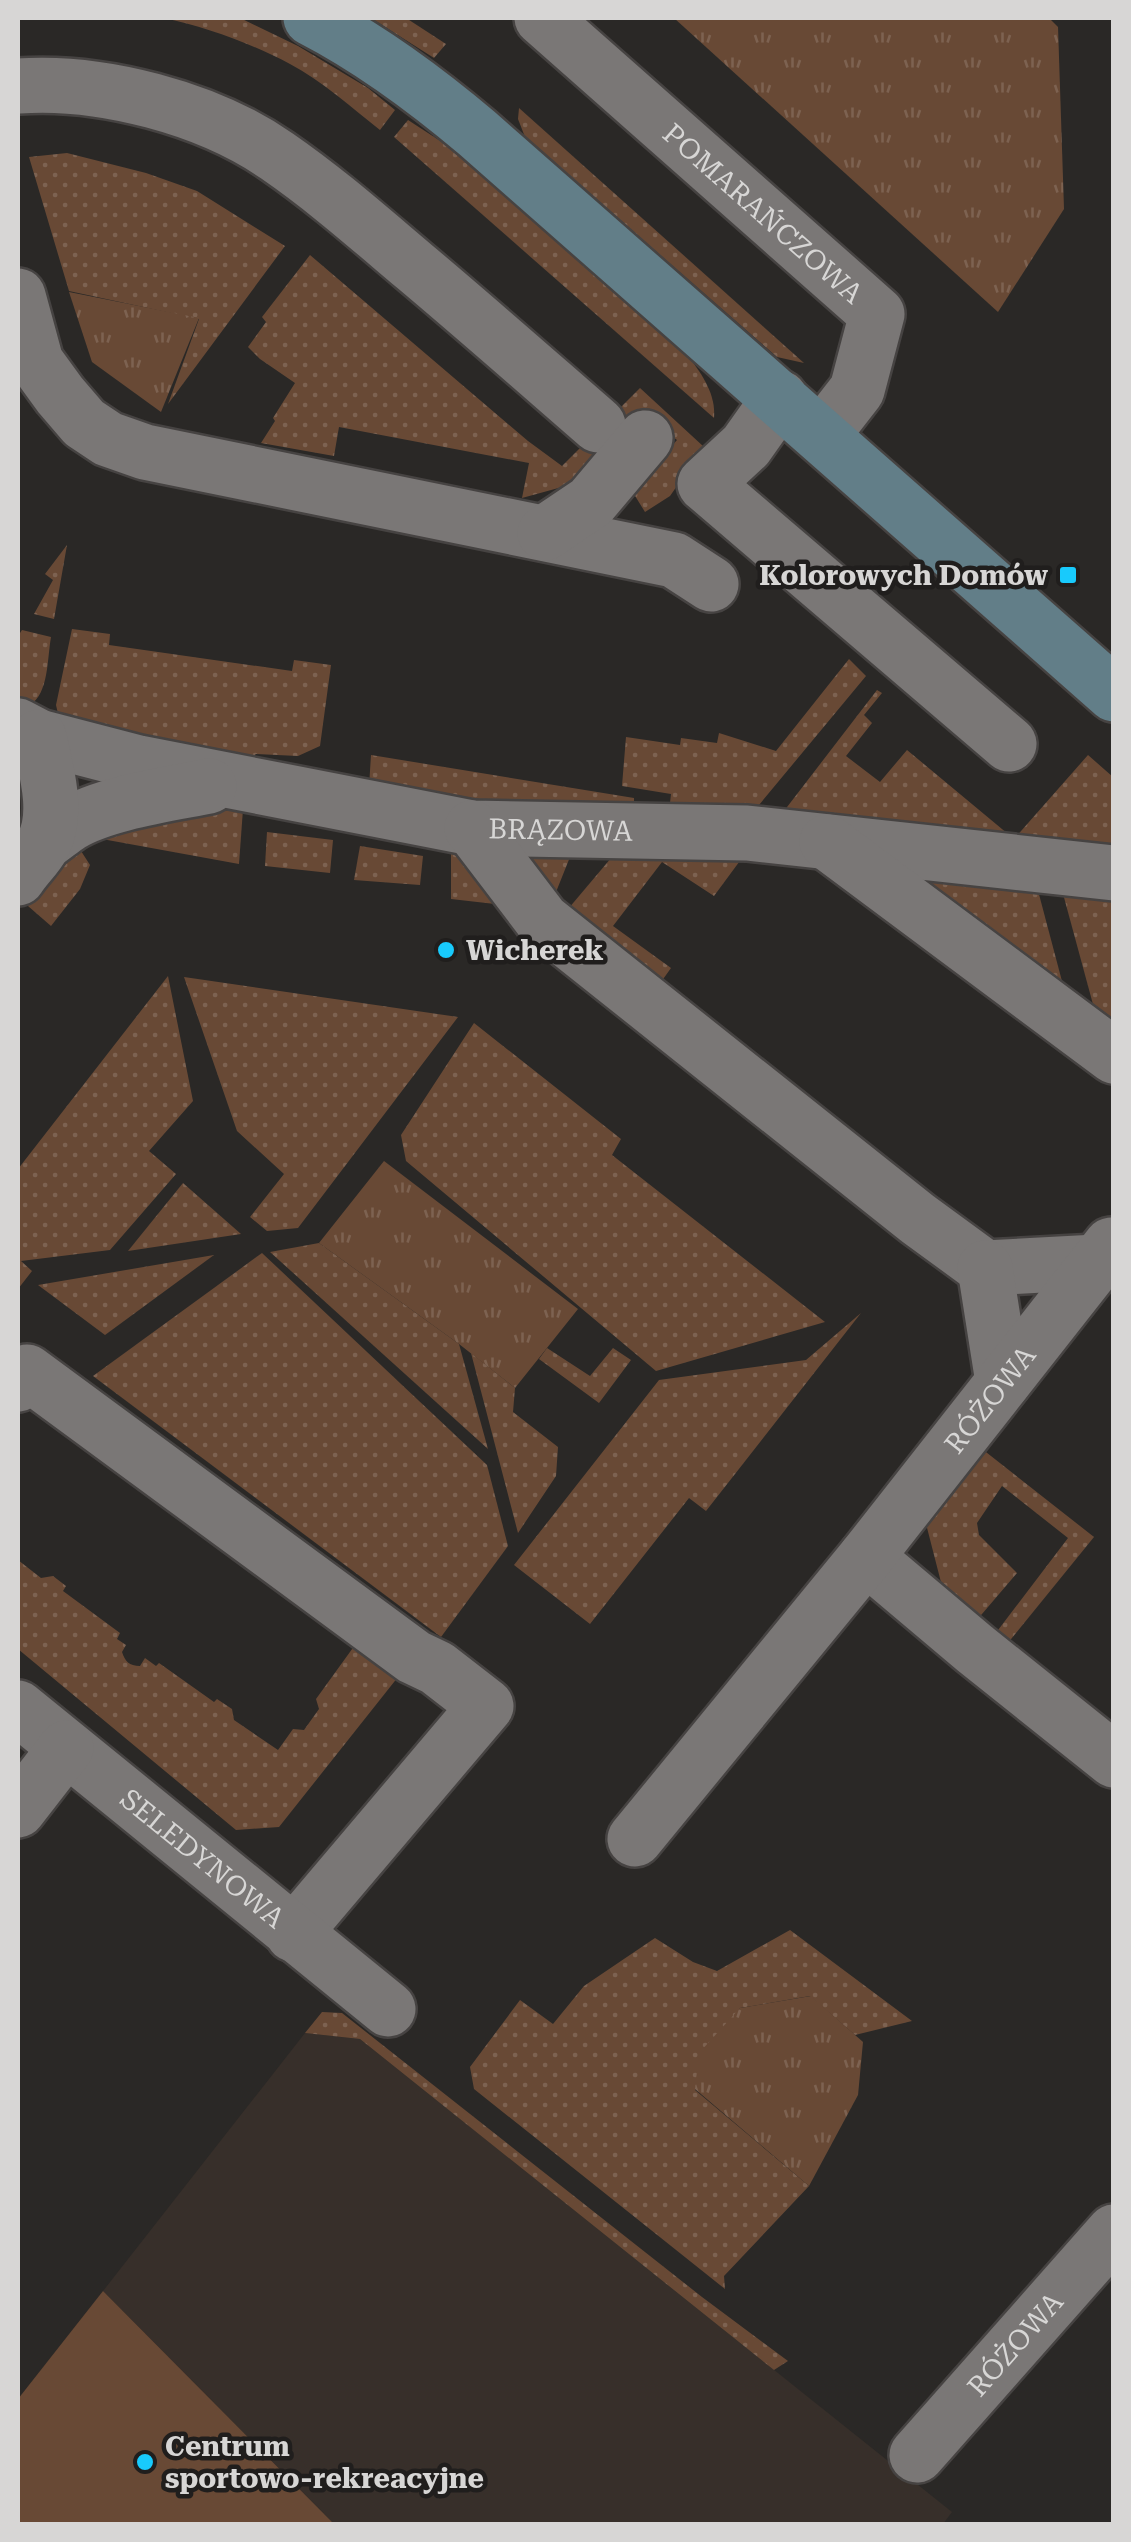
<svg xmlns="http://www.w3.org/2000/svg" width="1131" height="2542" viewBox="0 0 1131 2542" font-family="'Roboto Serif',serif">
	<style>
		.built { fill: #372f2a }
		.grass { fill: url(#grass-dots) }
		.park { fill: url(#park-tufts) }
		.pitch { fill: #684935 }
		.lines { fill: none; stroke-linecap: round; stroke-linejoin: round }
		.street-casing { stroke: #464342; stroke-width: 60 }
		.secondary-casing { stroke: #464342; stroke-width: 60 }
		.street { stroke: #7a7776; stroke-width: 55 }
		.secondary { stroke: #627e88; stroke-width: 55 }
		.poi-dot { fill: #18cafc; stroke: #201e1d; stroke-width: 4 }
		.labels { text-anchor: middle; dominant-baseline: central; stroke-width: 9; stroke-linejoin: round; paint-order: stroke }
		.street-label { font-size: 28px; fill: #d7d6d5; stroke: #201e1d }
		.poi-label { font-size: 28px; font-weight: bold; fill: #d7d6d5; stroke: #201e1d; text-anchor: start }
	</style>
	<defs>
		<pattern id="grass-dots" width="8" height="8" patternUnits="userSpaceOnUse" patternTransform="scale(2.5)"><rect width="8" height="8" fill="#684935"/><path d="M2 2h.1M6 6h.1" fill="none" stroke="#7d6251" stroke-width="1.8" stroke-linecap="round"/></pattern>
		<pattern id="park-tufts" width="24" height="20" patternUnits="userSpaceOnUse" patternTransform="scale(2.5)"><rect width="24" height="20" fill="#684935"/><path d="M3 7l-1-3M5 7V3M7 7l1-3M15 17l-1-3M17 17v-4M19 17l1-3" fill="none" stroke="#7d6251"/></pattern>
	</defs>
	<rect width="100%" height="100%" fill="#2a2826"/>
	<!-- built -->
	<path class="built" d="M305 2033 360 2039 952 2512 943 2524H334L103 2291Z"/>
	<!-- grass -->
	<g class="grass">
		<path d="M163 18H240L298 46 368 88 395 110 380 130C351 107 322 81 290 64 250 43 207 27 163 18Z"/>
		<path d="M371 18H406L446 44 434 58Z"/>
		<path d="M519 108 804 363 777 357 525 137 518 119Z"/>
		<path d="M408 120 448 146 686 353C701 373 716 393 714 418L394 137Z"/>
		<path d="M67 153 146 173 197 191 285 246 168 404 199 319 69 291 29 157Z"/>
		<path d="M310 255 528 441 562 466 640 388 704 447 670 496 645 512 632 491 677 440 644 415 592 467 562 487 522 498 529 463 339 427 334 456 261 443 275 421 273 418 295 383 260 359 248 347 266 322 262 317Z"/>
		<path d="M67 545 54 619 34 614 53 580 45 574Z"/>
		<path d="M72 629 110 634 109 645 292 671 294 660 331 665 320 746 298 756 256 754 231 773 59 718 56 705Z"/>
		<path d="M22 630 51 637C47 659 49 693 30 705L18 700V636Z"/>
		<path d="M849 659 866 676 744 823 668 821 671 794 622 786 626 737 680 745 681 738 717 743 719 733 776 751Z"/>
		<path d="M877 690 882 693 864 715 872 723 846 756 880 782 907 750 1014 839 1088 755 1113 777V858L774 824Z"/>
		<path d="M371 755 634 798V813L614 815 369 787Z"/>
		<path d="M243 809 239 864 102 839 160 816Z"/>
		<path d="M267 832 333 840 330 873 265 866Z"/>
		<path d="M360 846 423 856 420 885 354 880Z"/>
		<path d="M516 848 572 852 556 892 530 889Z"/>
		<path d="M81 851 90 865 80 889 51 926 28 906 27 896 42 880Z"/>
		<path d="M617 851 745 854 714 896 662 862 613 926 671 968 661 982 563 915Z"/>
		<path d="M451 854 488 857 495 904 451 899Z"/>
		<path d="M895 867 1036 883 1063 985Z"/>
		<path d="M1062 890 1113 894V1023L1094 1008Z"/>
		<path d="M168 976 193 1101 149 1151 176 1174 110 1250 21 1261 32 1271 18 1289V1169Z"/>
		<path d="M184 977 458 1017 298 1228 267 1231 250 1217 284 1174 237 1131Z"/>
		<path d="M474 1023 621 1139 612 1155 825 1322 656 1371 406 1161 401 1135Z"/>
		<path d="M183 1183 241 1234 128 1251Z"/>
		<path d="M319 1243 459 1344 488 1449 270 1252Z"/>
		<path d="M262 1253 487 1465 508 1546 441 1637 93 1376Z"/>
		<path d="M214 1255 105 1335 38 1285Z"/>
		<path d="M861 1313 706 1511 689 1498 590 1624 514 1565 659 1380 806 1360Z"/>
		<path d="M547 1348 590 1376 613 1348 631 1360 599 1403 539 1359Z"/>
		<path d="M471 1353 515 1388 513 1412 558 1447 556 1476 518 1533Z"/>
		<path d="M977 1445 1094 1537 1003 1649 992 1638 1068 1538 1002 1486 977 1523 979 1535 1017 1573 976 1621 943 1590 924 1516Z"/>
		<path d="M18 1560 41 1578 53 1576 66 1586 63 1591 120 1633 117 1639 126 1645 122 1652C125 1661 129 1666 140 1666L145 1658 156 1666 159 1663 214 1702 217 1699 232 1709 234 1720 278 1750 293 1729 304 1730 319 1709 316 1699 355 1645 398 1677 279 1827 236 1830 18 1649Z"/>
		<path d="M790 1930 912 2021 855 2035 810 1996 740 2008 695 2090 809 2186 724 2276 725 2289 474 2089 470 2067 520 2000 553 2024 584 1986 655 1938 693 1962 717 1971Z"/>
		<path d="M322 2012 342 2013 702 2297 788 2361 774 2370 360 2039 305 2033Z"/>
	</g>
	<!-- park -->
	<g class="park">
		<path d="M674 18H1049L1058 27 1064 209 998 312Z"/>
		<path d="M69 292 199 318 161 412 92 362Z"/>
		<path d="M384 1161 578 1309 515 1388 459 1344 319 1243Z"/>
		<path d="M811 1996 863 2042 858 2095 809 2186 695 2089 699 2053 740 2008Z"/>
	</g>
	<!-- pitch -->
	<path class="pitch" d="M103 2291 334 2524H18V2399Z"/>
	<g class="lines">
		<defs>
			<g id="street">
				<path id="s1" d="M542 18 877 314 857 390 822 435"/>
				<path d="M18 86C101 80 208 108 277 156 325 189 369 228 414 266 476 318 537 372 598 425"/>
				<path d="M18 296 36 362 60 395 84 423 108 439 145 452 674 560 711 584"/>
				<path d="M780 398 746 446 705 484 1009 744"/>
				<path d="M545 533 591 502 645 438"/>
				<path id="s2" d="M18 726 39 737 139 763 472 828 747 833 1114 873"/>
				<path d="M472 828 542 920 918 1219 985 1268 1097 1262"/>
				<path d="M827 842 1114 1056"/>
				<path d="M44 843C53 837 61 830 70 824 104 803 169 794 209 786"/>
				<path d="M18 878C25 867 36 857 42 846 60 815 46 769 39 737"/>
				<path d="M985 1268 1003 1382"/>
				<path d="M18 1384 27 1372 414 1657 437 1668 486 1706 293 1934"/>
				<path d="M866 1557 975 1649 1114 1760"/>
				<path id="s3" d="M18 1708 388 2009"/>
				<path d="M18 1810 66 1748"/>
				<path id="s4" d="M635 1839 866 1557 1111 1245"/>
				<path id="s5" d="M917 2455 1114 2232"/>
			</g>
			<path id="secondary" d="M311 18C371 49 425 89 477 133L1114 694"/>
		</defs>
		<!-- street casing -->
		<use href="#street" class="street-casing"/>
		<!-- secondary casing -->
		<use href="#secondary" class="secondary-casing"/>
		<!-- street -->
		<use href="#street" class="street"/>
		<!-- secondary -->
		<use href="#secondary" class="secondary"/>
	</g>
	<!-- markers -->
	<g class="poi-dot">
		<rect x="1058" y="565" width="20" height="20" rx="5"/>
		<circle cx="446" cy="950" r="10"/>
		<circle cx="145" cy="2462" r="10"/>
	</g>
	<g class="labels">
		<!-- street labels -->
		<g class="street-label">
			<text stroke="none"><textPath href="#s1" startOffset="295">POMARAŃCZOWA</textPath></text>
			<text stroke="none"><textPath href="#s2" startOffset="555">BRĄZOWA</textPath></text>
			<text stroke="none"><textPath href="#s4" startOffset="565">RÓŻOWA</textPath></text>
			<text stroke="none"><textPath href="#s3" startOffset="238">SELEDYNOWA</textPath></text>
			<text stroke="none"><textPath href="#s5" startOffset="148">RÓŻOWA</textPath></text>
		</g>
		<!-- poi labels -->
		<g class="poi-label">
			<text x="1048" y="575" text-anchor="end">Kolorowych Domów</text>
			<text x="466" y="950">Wicherek</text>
			<text x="165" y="2446">Centrum<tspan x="165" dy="32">sportowo-rekreacyjne</tspan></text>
		</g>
	</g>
	<!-- border -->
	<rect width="1131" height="2542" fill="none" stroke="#d7d6d5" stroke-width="40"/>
</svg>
